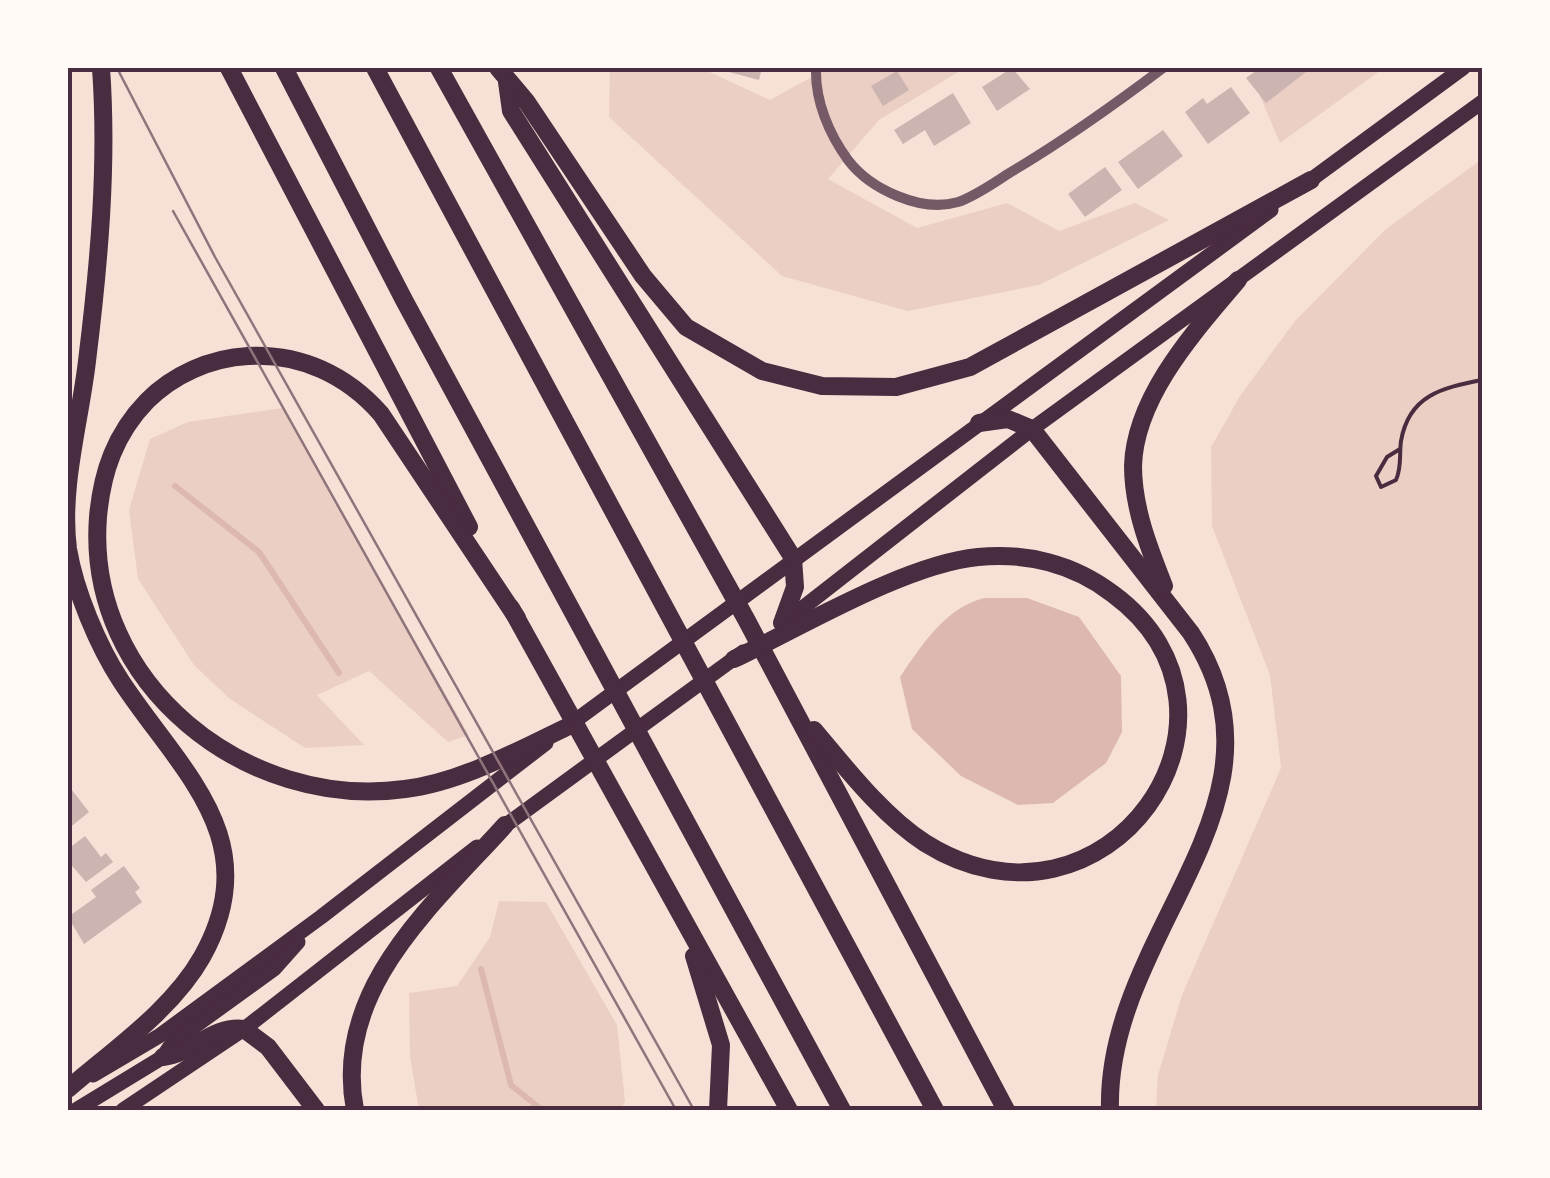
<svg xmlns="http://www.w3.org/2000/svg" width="1550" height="1178" viewBox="0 0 1550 1178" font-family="'Space Grotesk',sans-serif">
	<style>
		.green { fill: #ebcfc5 }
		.water { fill: #dcb8b0 }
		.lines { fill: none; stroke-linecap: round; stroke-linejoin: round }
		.stream { stroke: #dcb8b0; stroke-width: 6 }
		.building { fill: #ccb4b1 }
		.path { stroke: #4a2c40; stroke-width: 4 }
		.minor { stroke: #755966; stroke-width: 10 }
		.primary { stroke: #4a2c40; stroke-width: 15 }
		.motorway { stroke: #4a2c40; stroke-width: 18 }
		.tram { stroke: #8f747c; stroke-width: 2.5 }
		.neatline { fill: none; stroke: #4a2c40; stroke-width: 4 }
	</style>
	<rect width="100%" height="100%" fill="#f7e1d7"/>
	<!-- green -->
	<g class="green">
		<path d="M610 68H701L770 100 828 68H965L879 120 828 179 917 228 1007 203 1059 231 1135 203 1169 220 1039 285 908 311 782 276 609 117Z"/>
		<path d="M1282 68H1384L1280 143 1257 89Z"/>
		<path d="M1482 159V1110H1156L1158 1075 1182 995 1281 768 1270 675 1212 526 1211 447 1240 396 1295 321 1386 229Z"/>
		<path d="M282 408 469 735 448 742 369 671 317 695 364 745 305 748 230 699 194 665 138 579 129 510 150 439 188 422Z"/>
		<path d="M499 901 546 902 617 1025 625 1101 621 1110H419L410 1057 409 993 457 986 490 937Z"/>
	</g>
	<!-- water -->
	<path class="water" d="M984 598H1027L1079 617 1121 676 1122 732 1106 763 1053 803 1018 805 961 776 912 729 900 677C922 645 945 608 984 598Z"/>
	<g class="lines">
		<!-- stream -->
		<g class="stream">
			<path d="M175 486 259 552 339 673"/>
			<path d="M481 969 511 1085 542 1110"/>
		</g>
	</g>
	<!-- building -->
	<g class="building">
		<path d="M730 68H762L759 80 729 72Z"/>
		<path d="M1012 68 1030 89 997 111 982 87Z"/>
		<path d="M1260 68H1311L1266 103 1246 78Z"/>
		<path d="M897 71 909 90 883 106 871 86Z"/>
		<path d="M1231 87 1250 113 1208 144 1185 112 1203 98 1207 104Z"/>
		<path d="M953 93 971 123 934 146 925 130 903 144 894 130Z"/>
		<path d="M1163 130 1183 156 1138 189 1118 162Z"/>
		<path d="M1105 167 1122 190 1085 217 1068 194Z"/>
		<path d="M68 785 89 812 68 829Z"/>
		<path d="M85 836 101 857 106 853 113 862 86 882 68 861V849Z"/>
		<path d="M124 866 140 888 135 892 142 902 84 944 68 917 96 897 91 890Z"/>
	</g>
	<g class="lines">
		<!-- path -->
		<path class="path" d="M1400 449 1387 457 1376 476 1381 487 1396 480C1402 466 1399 456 1401 441 1409 395 1442 388 1482 380"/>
		<!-- minor -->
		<path class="minor" d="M816 68C815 101 829 134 848 160 870 189 921 213 958 202 976 196 995 182 1011 172 1065 140 1114 105 1163 68"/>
		<!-- primary -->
		<g class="primary">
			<path d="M1301 187 1463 68"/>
			<path d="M782 624 1032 429 1482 102"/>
			<path d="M568 726 1271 210"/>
			<path d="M499 830 743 652"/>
			<path d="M93 1075 159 1036 321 917 546 743"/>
			<path d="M76 1110 163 1057 173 1042 274 969 298 942"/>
			<path d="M123 1110 244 1029 477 847"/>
		</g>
		<!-- motorway -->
		<g class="motorway">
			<path d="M229 68 469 527"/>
			<path d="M284 68 404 300 842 1110"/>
			<path d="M375 68 935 1110"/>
			<path d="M439 68 746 619 1006 1110"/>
			<path d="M498 68 526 101 643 276 686 327 762 371 822 386 896 387 970 367 1311 180"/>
			<path d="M507 82 511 111 793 558 795 587 782 623"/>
			<path d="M979 423 1008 419 1032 429 1191 633C1303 804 1105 932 1110 1110"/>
			<path d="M1164 586C1149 548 1133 508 1133 466 1135 396 1196 330 1238 280"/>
			<path d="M511 608 789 1110"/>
			<path d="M517 618 381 414C347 375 300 353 248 356 210 358 173 375 147 401 115 434 102 472 98 517 85 684 247 811 405 789 461 782 517 751 567 727"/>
			<path d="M734 659C801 627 906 564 978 557 1026 552 1074 564 1113 594 1275 714 1106 956 925 843 883 816 846 768 814 730"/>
			<path d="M694 956 721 1045 718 1110"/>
			<path d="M163 1057C194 1053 212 1025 244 1029L268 1047 316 1110"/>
			<path d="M68 1089C113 1050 172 1010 202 957 268 839 180 771 121 681 98 646 75 591 68 549 60 487 80 422 87 361 99 264 108 165 101 68"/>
			<path d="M355 1110C332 990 432 906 505 825"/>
		</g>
		<!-- tram -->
		<g class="tram">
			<path d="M117 68 215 257 694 1110"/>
			<path d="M173 211 676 1110"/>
		</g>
	</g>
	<!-- border -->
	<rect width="1550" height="1178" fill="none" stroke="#fffaf5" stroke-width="140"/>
	<rect x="70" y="70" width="1410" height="1038" class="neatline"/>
</svg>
